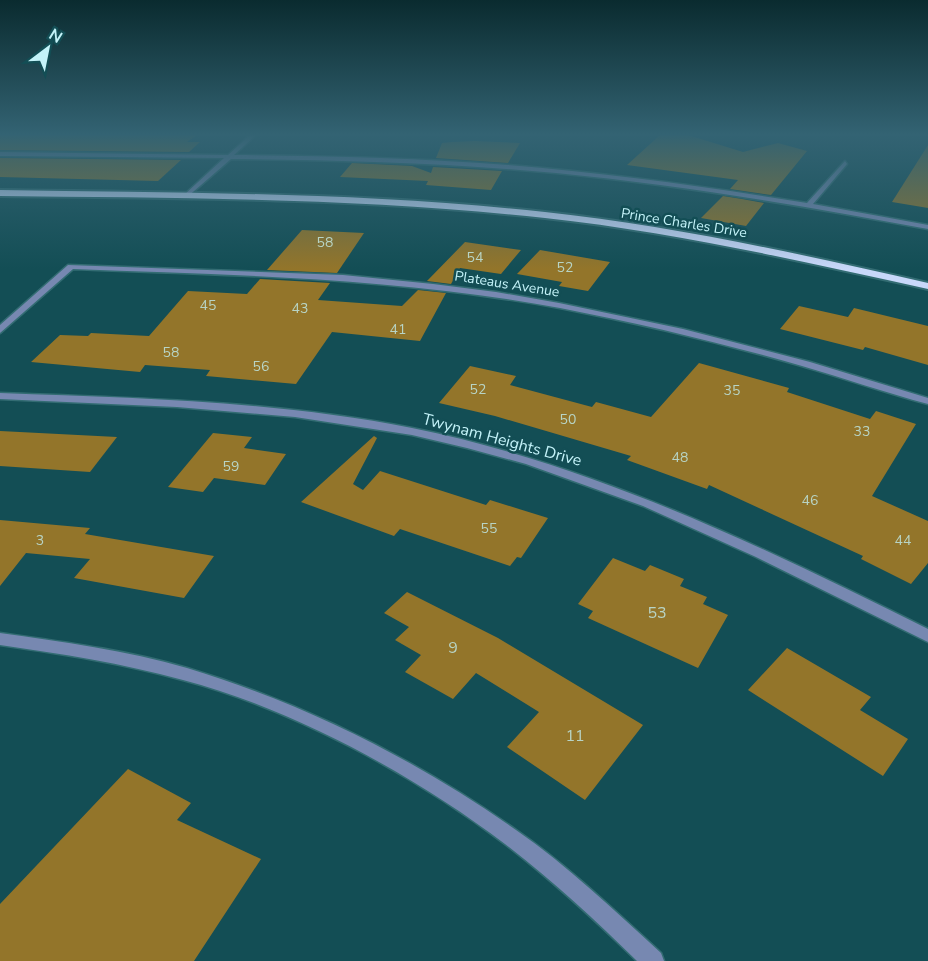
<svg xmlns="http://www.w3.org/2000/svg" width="928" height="961" viewBox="0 0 928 961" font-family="'Nunito Sans',sans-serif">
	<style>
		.building { fill: #93752a }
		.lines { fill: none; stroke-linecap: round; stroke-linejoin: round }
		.minor-casing { stroke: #336c73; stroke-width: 3 }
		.trunk-casing { stroke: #336c73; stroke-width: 4 }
		.minor { fill: #7788b1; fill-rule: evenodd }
		.trunk { fill: #c8d8fa; fill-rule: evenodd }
		.labels { text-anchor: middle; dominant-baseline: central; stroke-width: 5; stroke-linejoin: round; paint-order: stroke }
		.far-street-label { font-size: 14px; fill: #c4f3f9; stroke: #134e55 }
		.number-label { font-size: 14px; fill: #b8d4c5 }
		.street-label { font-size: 16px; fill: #c4f3f9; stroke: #134e55 }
		.near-number-label { font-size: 16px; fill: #b8d4c5 }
	</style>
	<rect width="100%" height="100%" fill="#134e55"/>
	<!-- building -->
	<g class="building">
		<path d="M0 135H197L187 142H200L189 152 0 150Z"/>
		<path d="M660 135H688L743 152 778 143 807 151 771 195 730 189 738 180 627 165Z"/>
		<path d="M452 142 475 141 520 143 508 163 436 158 442 143Z"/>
		<path d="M928 145V208L892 202Z"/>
		<path d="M0 158 181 160 158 181 0 177Z"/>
		<path d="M352 163 412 166 431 173 433 167 502 171 491 190 426 185 428 181 340 177Z"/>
		<path d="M723 196 742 199 764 203 746 226 701 218Z"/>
		<path d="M302 230 364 233 337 273 267 270Z"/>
		<path d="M465 242 521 250 501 274 460 268 451 284 427 281Z"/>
		<path d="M540 250 610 262 588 291 559 286 562 282 517 274Z"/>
		<path d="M260 279 330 283 318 300 402 306 418 290 446 293 420 341 332 332 296 384 206 376 210 370 145 365 140 372 31 362 60 335 88 336 91 333 149 336 188 291 247 294Z"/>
		<path d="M799 306 848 317 854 308 928 326V365L865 347 863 350 780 329Z"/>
		<path d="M699 363 789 388 787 392 870 419 876 411 916 424 872 496 928 521V563L911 584 861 559 863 556 709 485 707 489 627 460 631 456 495 416 439 403 470 366 516 376 510 385 592 407 596 402 651 417Z"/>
		<path d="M0 431 117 437 90 472 0 466Z"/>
		<path d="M213 433 252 437 244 448 286 454 265 485 214 478 203 492 168 487Z"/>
		<path d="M374 436 377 438 353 484 363 490 380 471 486 505 490 500 548 518 521 558 517 557 510 566 400 529 394 536 301 502Z"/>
		<path d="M0 520 90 528 85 534 214 556 184 598 74 578 90 559 26 553 0 586Z"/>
		<path d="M613 558 645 571 650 565 684 579 680 586 707 597 703 604 728 615 698 668 588 618 593 611 578 604Z"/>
		<path d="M407 592 498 638 643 725 585 800 507 747 539 712 476 673 453 699 405 672 421 655 395 640 409 627 384 613Z"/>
		<path d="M787 648 871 697 860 710 908 739 883 776 748 690Z"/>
		<path d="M128 769 191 803 177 820 261 859 194 961H0V904Z"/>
	</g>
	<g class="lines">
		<defs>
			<g id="minor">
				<path d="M250 135H256L234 155C325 156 417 158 508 165 608 173 708 187 807 203L845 161 847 164 813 204 928 225V229C805 206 681 185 556 173 448 163 339 160 231 159L186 198 183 196 184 195 224 158 0 156V152L228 155Z"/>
				<path d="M68 265 343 275 433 284 496 292 559 303 683 329 810 362 928 398V404C886 393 844 378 802 366 722 343 642 324 560 308 397 278 238 275 73 269L0 333V325Z"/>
				<path d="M0 393C138 398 277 401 412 428 595 465 763 547 928 629V642L756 557 643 506 526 464 467 448 412 435 295 417 177 407 0 399Z"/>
				<path d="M0 633C63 642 126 650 187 668 306 704 415 759 516 830 568 866 614 910 661 953L664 961H637C595 920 552 880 505 844 414 775 293 709 183 680 121 663 63 654 0 645Z"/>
			</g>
			<path id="trunk" d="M0 190C182 193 364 192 545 212 674 226 801 254 928 283V289C801 261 674 232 545 218 364 198 182 198 0 196Z"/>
		</defs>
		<!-- minor casing -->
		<use href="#minor" class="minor-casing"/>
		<!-- trunk casing -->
		<use href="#trunk" class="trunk-casing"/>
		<!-- minor -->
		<use href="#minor" class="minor"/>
		<!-- trunk -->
		<use href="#trunk" class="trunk"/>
	</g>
	<!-- sky -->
	<linearGradient id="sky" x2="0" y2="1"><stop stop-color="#0a2b2f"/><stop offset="0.5" stop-color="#336373"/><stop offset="1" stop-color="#336373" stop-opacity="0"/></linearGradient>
	<rect width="928" height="269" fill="url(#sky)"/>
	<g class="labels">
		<!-- far-street labels -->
		<g class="far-street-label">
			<text transform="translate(684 223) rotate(9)">Prince Charles Drive</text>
			<text transform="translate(507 284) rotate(9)">Plateaus Avenue</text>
		</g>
		<!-- number labels -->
		<g class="number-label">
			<text x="325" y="242">58</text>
			<text x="475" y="257">54</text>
			<text x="565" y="267">52</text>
			<text x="208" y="305">45</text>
			<text x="300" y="308">43</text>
			<text x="398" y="329">41</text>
			<text x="171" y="352">58</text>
			<text x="261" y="366">56</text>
			<text x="478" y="389">52</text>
			<text x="732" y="390">35</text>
			<text x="568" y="419">50</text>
			<text x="862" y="431">33</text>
			<text x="680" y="457">48</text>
			<text x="231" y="466">59</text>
			<text x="810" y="500">46</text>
			<text x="489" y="528">55</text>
			<text x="40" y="540">3</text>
			<text x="903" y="540">44</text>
		</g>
		<!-- street labels -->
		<g class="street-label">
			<text transform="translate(502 440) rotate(15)">Twynam Heights Drive</text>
		</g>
		<!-- near-number labels -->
		<g class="near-number-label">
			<text x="657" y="613">53</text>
			<text x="453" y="648">9</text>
			<text x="575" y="736">11</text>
		</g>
	</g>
	<!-- north arrow -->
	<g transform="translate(48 48) rotate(32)" stroke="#134e55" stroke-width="4.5" paint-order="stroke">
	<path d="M0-4.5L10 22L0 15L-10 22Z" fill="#c4f3f9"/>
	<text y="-9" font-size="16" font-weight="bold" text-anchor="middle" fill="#c4f3f9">N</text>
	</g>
</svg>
